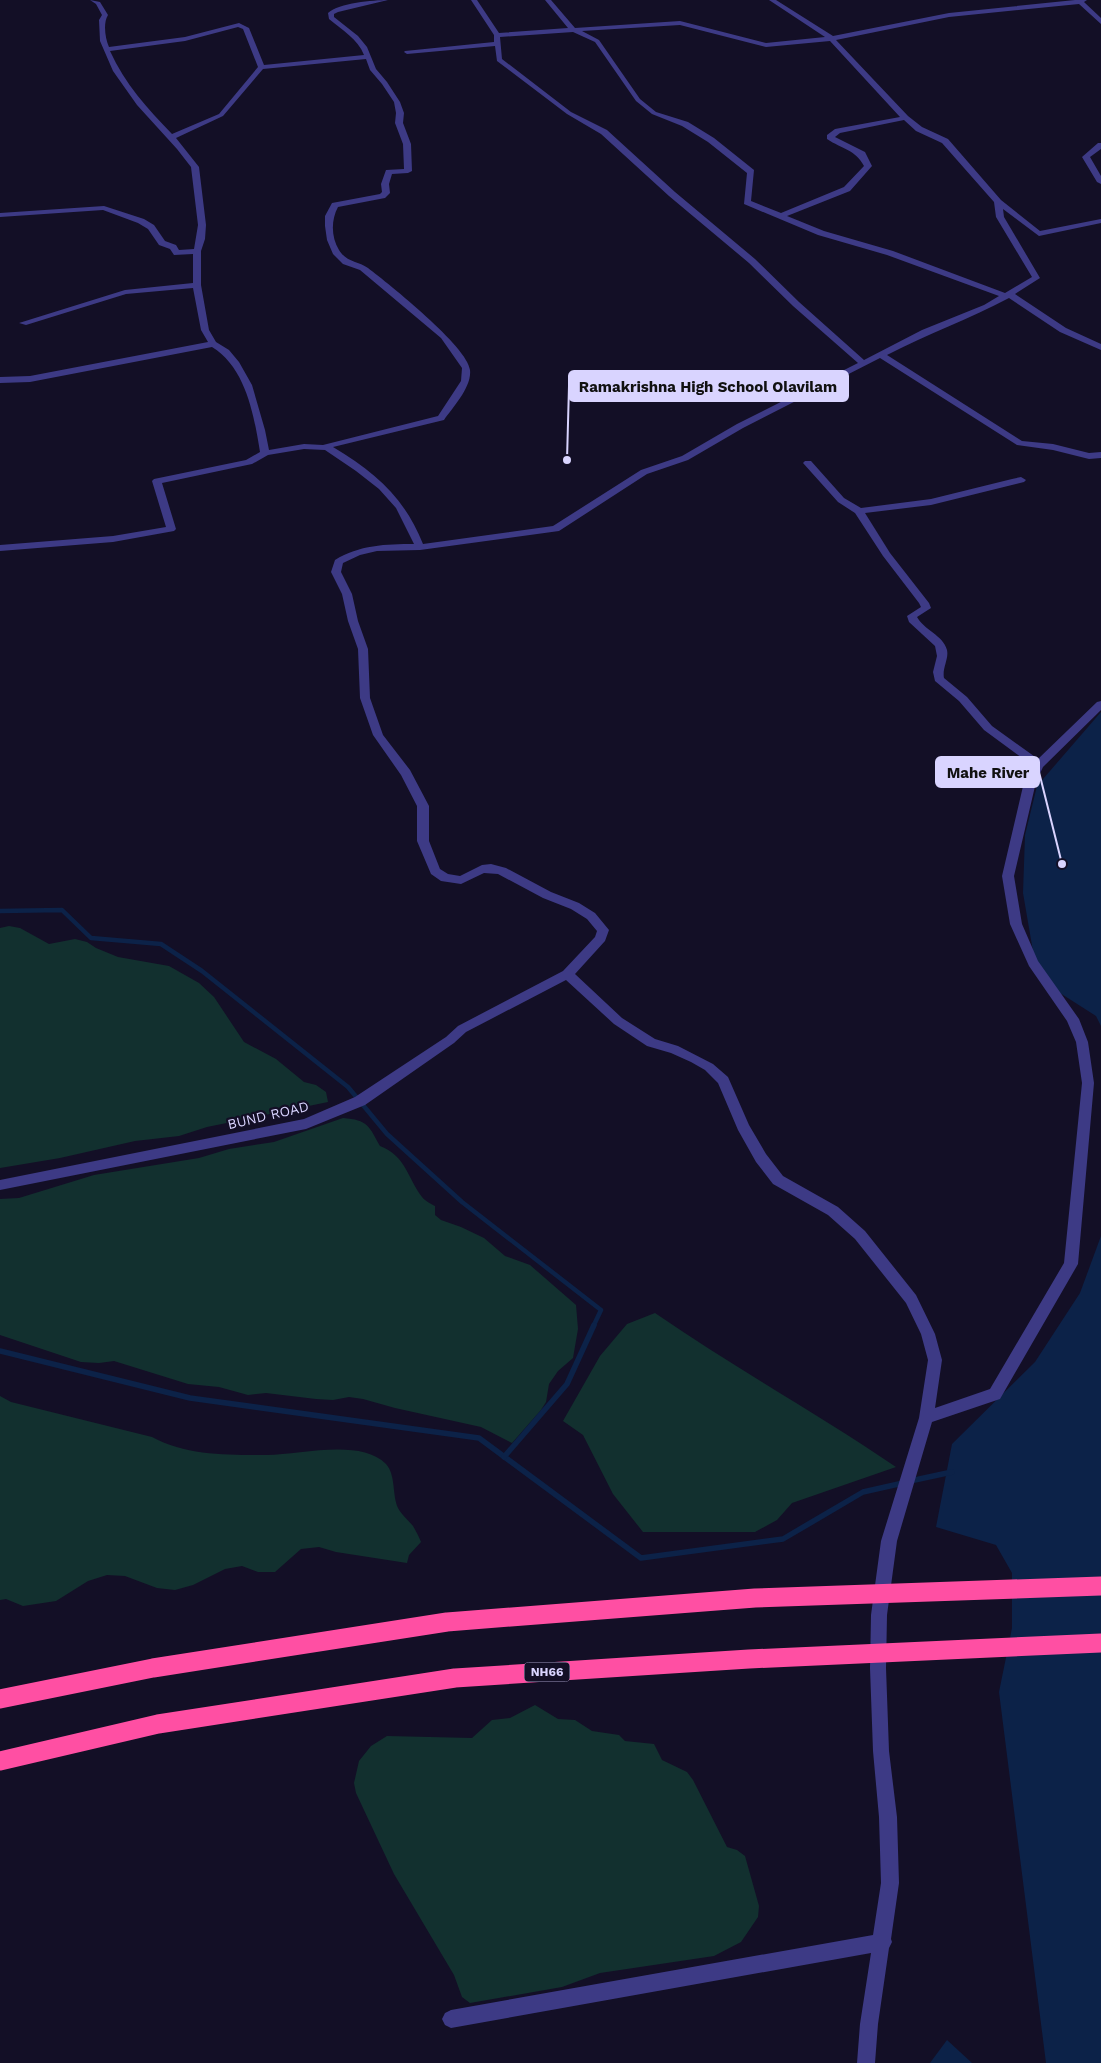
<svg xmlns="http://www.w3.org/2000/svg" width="1101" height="2063" viewBox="0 0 1101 2063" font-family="'Work Sans',sans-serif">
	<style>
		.green { fill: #12302f }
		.water { fill: #0c2248 }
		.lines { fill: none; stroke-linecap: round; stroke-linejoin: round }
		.stream-far1 { stroke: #0c2248; stroke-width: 4.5 }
		.stream { stroke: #0c2248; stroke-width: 5.5 }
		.minor { fill: #3d3a85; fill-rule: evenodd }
		.highway-bridge { stroke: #ff4fa3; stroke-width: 19 }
		.labels { text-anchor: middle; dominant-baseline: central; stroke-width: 4.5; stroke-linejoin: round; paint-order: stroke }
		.shield { fill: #130f26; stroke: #9e99be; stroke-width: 1 }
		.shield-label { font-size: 12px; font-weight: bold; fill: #d9d4ff }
		.street-label { font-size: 14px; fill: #d9d4ff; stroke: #130f26 }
		.leader { fill: none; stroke: #d9d4ff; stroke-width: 2 }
		.callout-dot { fill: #d9d4ff; stroke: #130f26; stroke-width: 2 }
		.callout { fill: #d9d4ff; stroke: #d9d4ff; stroke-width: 2 }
		.callout-label { font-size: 15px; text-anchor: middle; font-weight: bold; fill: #111 }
	</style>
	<rect width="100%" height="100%" fill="#130f26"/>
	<!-- green -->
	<g class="green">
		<path d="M9 926 20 928 49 944 75 939 87 942 96 948 118 957 169 966 199 983 214 997 244 1042 276 1059 304 1082 316 1085 326 1092 328 1102 207 1127 179 1136 135 1141 60 1158 0 1168V928Z"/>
		<path d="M343 1118C368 1120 369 1126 380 1146 406 1156 407 1177 422 1197 425 1201 431 1204 435 1206V1215L441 1220 461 1227 484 1238 505 1256 530 1265 576 1305 578 1329 573 1358 558 1371 549 1384 546 1402 541 1410 512 1443 481 1427 395 1408 363 1399 349 1397 333 1400 316 1399 266 1393 248 1395 219 1387 188 1384 114 1361 99 1363 81 1362 0 1335V1199L19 1198 94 1175 199 1158 229 1149 274 1142Z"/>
		<path d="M655 1313C733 1367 817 1413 896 1467L792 1503 777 1520 755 1532H643L613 1494 583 1435 563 1421 600 1356 627 1324Z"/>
		<path d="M0 1396 11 1402 152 1437C187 1456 228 1455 267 1455 300 1455 360 1438 386 1464 396 1475 392 1495 398 1508 401 1514 408 1520 413 1526 416 1531 419 1537 421 1542L409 1555 407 1563 336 1552 319 1547 301 1549 275 1572H258L242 1566 225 1569 193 1585 175 1590 157 1588 125 1576 107 1575 88 1581 56 1601 23 1606 6 1599 0 1600Z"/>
		<path d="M535 1705 558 1719 575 1720 592 1731 619 1735 625 1741 654 1744 662 1760 687 1772 693 1780 727 1847 737 1850 745 1856 759 1906 758 1917 741 1942 714 1956 600 1973 562 1987 470 2003 462 1997 454 1975 394 1874 356 1793 354 1783 359 1761 371 1746 387 1736 472 1738 492 1720 510 1718Z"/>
	</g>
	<!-- water -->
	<g class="water">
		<path d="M1101 712V1026L1096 1016 1060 993 1034 957 1023 893 1025 835 1037 786Z"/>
		<path d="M1101 1236V2063H1046L999 1692 1012 1628V1573L996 1545 936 1527 952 1444 1035 1362 1080 1293Z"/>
		<path d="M947 2040 972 2063H930Z"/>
	</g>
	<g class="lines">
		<!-- stream-far1 -->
		<path class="stream-far1" d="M0 911 62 910 91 938 161 944 202 971 348 1087 387 1134 462 1202 601 1310 593 1327"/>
		<!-- stream -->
		<g class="stream">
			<path d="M0 1351 190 1398 479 1438 641 1558 783 1539 863 1492 903 1483"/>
			<path d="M504 1457 567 1384 594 1325"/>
			<path d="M910 1481 952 1472"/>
		</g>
		<!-- minor -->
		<g class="minor">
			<path d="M90 0 100 2 108 15C103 23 105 38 109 47L185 37 239 23 249 28 264 65 364 55C358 39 342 30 329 19L328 13C339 3 373 0 388 0L338 12 334 14V17L358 36 367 47 376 69 387 82 400 102 404 113 403 123 411 144 412 171 408 173 392 174 389 184 390 193 385 198 338 207C331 220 331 237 339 250 346 262 358 261 368 268 389 284 468 347 470 370 472 387 453 407 444 420L333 447C376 473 404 497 423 544L553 526 641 470 682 456 737 424 858 363 793 306 749 263 669 196 601 134 567 114 497 61 495 46 407 54 404 52 405 51 494 42V35L471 0H477L499 33 568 28 545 0H551L575 28 680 21 766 43 825 37 769 0H776L833 36 949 13 1075 0H1087L1084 2 1101 18V24L1079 4 949 17 836 40 908 116 922 127 948 139 1001 200 1040 231 1101 219V223L1039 236 1003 209 1004 217 1040 278 1015 294 1066 328 1101 344V350L1060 332 1009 298C970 319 927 334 887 355L1022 441 1053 444 1089 453 1101 452V458L1089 459 1053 450 1017 445 880 358 743 428 688 460 647 474 559 531 420 550 377 551 360 555 343 563 341 572 352 594 358 621 368 649 370 698 383 735 410 770 429 806V841L440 869 448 874 460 876 482 865 491 864 506 868 551 892 579 903 595 913 609 930 605 941 575 974 622 1018 655 1039 678 1046 713 1064 728 1077 749 1125 766 1154 783 1176 838 1207 865 1231 916 1295 935 1334 942 1360 935 1408 990 1389 1064 1263 1082 1083 1076 1042 1067 1021 1029 966 1010 924 1002 876 1024 782 1033 766 984 730 959 701 935 681 933 672 937 656 935 646 909 622 907 616 921 607 919 603 883 556 855 513 838 502 803 463 805 461H811L844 498 861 508 931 499 1012 479 1021 477 1026 480 1024 482 931 505 865 513 890 553 929 603 931 608 917 617C924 630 943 635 947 650 949 659 942 668 944 678L967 697 992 726 1038 759 1097 702 1101 701V710L1043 767 1036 782 1014 876 1022 924 1038 961 1079 1019 1088 1042 1094 1083 1078 1264 1000 1399 932 1422 897 1541 887 1615 886 1668 889 1751 897 1817 899 1883 891 1939 892 1942 889 1948 878 2024 875 2063H857L860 2024 871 1953 451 2028 445 2025 442 2019 445 2013 451 2010 873 1935 881 1883 879 1817 873 1751 870 1668 871 1615 881 1541 919 1418 928 1360 921 1334 906 1303 855 1239 828 1215 773 1184 756 1162 738 1130 718 1083 705 1070 691 1062 671 1053 647 1046 614 1024 566 980 466 1032 454 1043 365 1105 306 1129 0 1190V1180L304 1119 355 1097 446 1037 458 1026 563 971 595 937 597 931 587 919 571 909 543 898 498 874 484 873 461 884 441 881 431 874 417 841V806L401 775 373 735 360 698 358 649 348 621 342 594 331 572 335 560C359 545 386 544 414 544L396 508 379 489 356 471 325 450 304 449 268 455 252 464 162 483 176 529 174 531 113 542 0 551V545L113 536 166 527 152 481 154 479 246 460 260 452C254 415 246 368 212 347L30 382 0 383V377L30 376 208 342 201 330 193 288 126 294 26 325 19 323 125 290 193 283V254L174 255 170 249 159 245 148 229 138 223 103 210 0 217V213L104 206 144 219 154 225 165 241 176 245 179 250 194 249 198 225 191 167 177 149 137 105 113 71 100 41 99 20 102 15 96 4ZM680 25 766 47 830 41 900 117 835 129 827 135V139C842 149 856 150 864 166L844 187 781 213 751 201 754 170 714 138 688 122 656 112 640 99 599 40 582 31ZM238 27 243 29 258 67 219 114 172 134C147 108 125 84 110 51L185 41ZM573 32 595 42 636 101 652 114 682 126 708 142 747 173 744 204 818 235 887 255 999 296 984 305 922 330 864 360 799 302 755 259 675 192 607 130 571 112 502 59 500 37ZM366 59 370 70 382 84 394 102 396 113 395 123 403 144 404 169 386 170 381 184 382 192 380 194 332 203 325 216V226L327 240 333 254 343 264 360 270 441 338 462 368 461 381 438 416 323 445 304 444 269 450 265 430 252 385 239 362 229 350 216 342 209 330 201 285V251L205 239 206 225 199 167 176 138 223 116 263 69ZM904 120 916 131 942 143 994 202 996 217 1032 277 1005 293 893 251 824 231 787 216 850 191 872 166 865 152 835 137 840 133Z"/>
			<path d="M1098 143H1101V149L1090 157 1101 176V184L1097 182 1082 157Z"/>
		</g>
		<!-- highway-bridge -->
		<g class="highway-bridge">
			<path d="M0 1699 153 1668 447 1622 755 1598 1101 1586"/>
			<path d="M0 1761 158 1724 455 1678 749 1659 1101 1643"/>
		</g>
	</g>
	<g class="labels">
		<!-- shield labels -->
		<rect class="shield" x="524.5" y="1662.5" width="45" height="19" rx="4"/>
		<g class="shield-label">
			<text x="547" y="1672">NH66</text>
		</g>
		<!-- street labels -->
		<g class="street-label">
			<text transform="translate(268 1115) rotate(-13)">BUND ROAD</text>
		</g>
	</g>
	<!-- callouts -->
	<path class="leader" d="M567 460L569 386M1062 864L1039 772"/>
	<g class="callout-dot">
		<circle cx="567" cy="460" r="5"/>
		<circle cx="1062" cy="864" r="5"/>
	</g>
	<g class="callout">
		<rect x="569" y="371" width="279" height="30" rx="5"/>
		<rect x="936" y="757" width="103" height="30" rx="5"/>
	</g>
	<g class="callout-label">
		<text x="708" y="392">Ramakrishna High School Olavilam</text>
		<text x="988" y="778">Mahe River</text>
	</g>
</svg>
